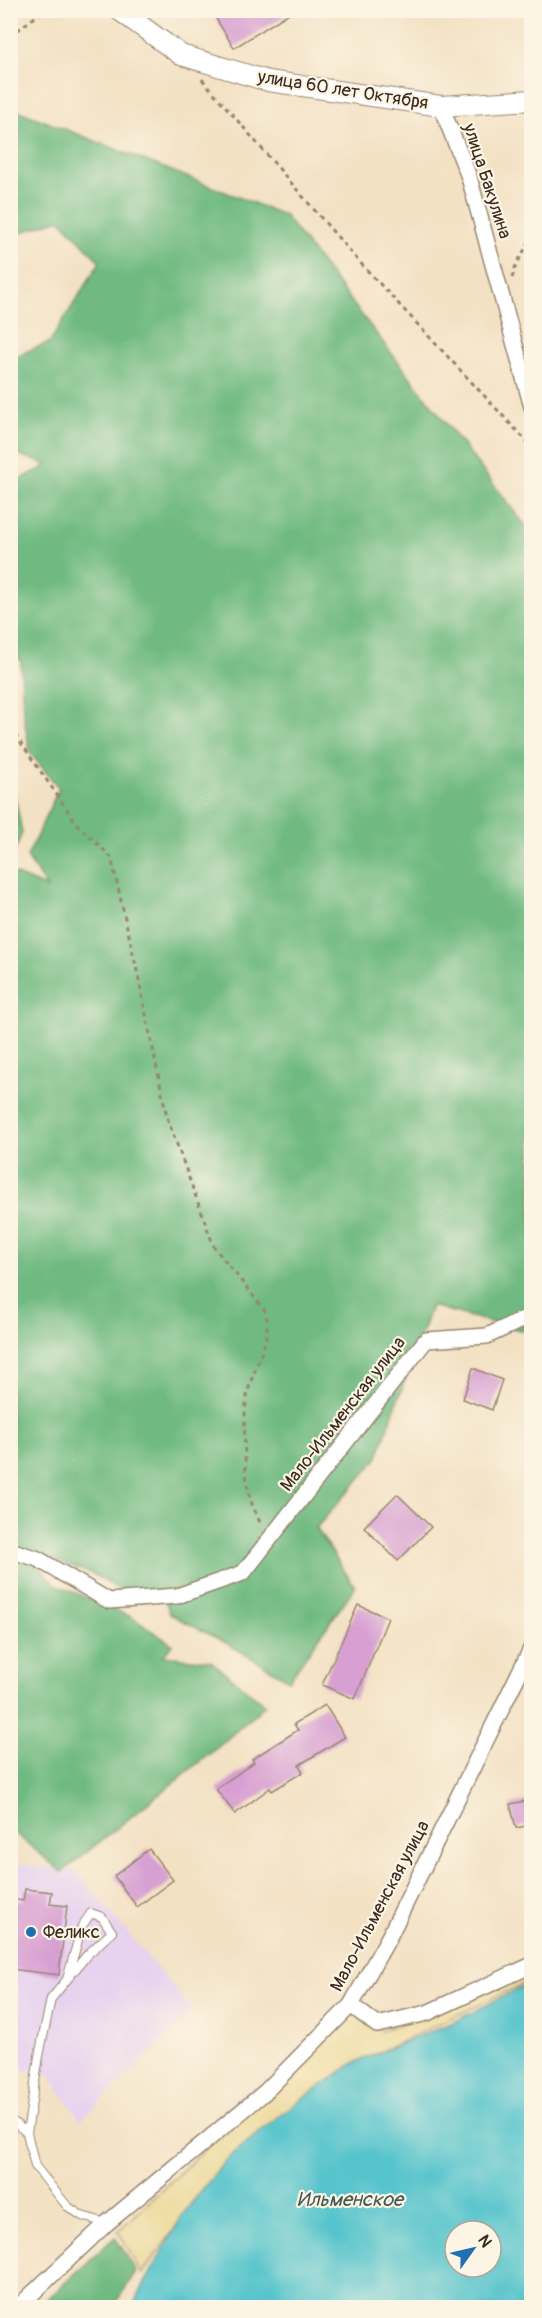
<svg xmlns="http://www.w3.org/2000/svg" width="542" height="2318" viewBox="0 0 542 2318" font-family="Pangolin,sans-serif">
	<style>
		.built { fill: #e7d2ef }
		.forest { fill: #70ba81; stroke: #567250; stroke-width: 1.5 }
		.sand { fill: #eeda9e; stroke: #94825e; stroke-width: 1.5 }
		.water { fill: #56c4cc; stroke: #487775; stroke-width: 1.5; fill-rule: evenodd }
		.building { fill: #d79fd2 }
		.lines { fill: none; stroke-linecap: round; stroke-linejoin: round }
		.service-casing { stroke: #978670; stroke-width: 10 }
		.minor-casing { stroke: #978670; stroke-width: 18 }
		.tertiary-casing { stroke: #978670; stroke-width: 22 }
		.path { stroke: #978670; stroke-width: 3; stroke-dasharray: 4.5 4.5; stroke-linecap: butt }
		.service { stroke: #fff; stroke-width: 8 }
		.minor { stroke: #fff; stroke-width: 15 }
		.tertiary { stroke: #fff; stroke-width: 20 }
		.poi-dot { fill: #1f6fb2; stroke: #fcf5e5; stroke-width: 2 }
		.labels { text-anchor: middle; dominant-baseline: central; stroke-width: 4.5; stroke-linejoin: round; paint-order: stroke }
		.street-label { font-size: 18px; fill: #3b2a1e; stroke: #fcf5e5 }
		.poi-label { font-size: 18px; fill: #3b2a1e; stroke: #fcf5e5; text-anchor: start }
		.water-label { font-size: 20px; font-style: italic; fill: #435852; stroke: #fcf5e5 }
	</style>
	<rect width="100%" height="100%" fill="#fcf5e5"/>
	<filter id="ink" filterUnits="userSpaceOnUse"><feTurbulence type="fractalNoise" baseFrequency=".0167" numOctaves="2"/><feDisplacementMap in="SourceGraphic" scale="12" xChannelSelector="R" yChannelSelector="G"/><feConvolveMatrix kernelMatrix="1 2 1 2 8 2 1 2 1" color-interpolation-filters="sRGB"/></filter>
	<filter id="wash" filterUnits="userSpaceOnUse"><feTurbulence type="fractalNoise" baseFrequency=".008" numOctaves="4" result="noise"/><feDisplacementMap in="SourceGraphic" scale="24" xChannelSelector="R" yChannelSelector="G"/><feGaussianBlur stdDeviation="1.35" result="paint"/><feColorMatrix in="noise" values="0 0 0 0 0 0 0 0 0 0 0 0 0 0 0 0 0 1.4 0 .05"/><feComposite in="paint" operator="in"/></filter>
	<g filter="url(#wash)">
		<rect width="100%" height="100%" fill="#f3e1c3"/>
		<!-- built -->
		<path class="built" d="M11 1863 76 1871 193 2011 80 2121 49 2074 11 2068Z"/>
		<!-- forest -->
		<g class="forest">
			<path d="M11 108 284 215 532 534 531 1333 431 1306 377 1459 316 1528 355 1587 289 1680 228 1644 170 1614 163 1594 139 1601 93 1574 23 1549 55 1584 131 1617 173 1645 163 1656 211 1661 265 1705 218 1747 62 1872 11 1830 10 878 12 873 47 888 27 857 59 788 30 753 23 712 21 662 11 643V493L15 482 48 465 11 452V358L50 342 100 262 60 219 11 236Z"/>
			<path d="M10 772 22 833 11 860H10Z"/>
			<path d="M115 2237 136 2271 114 2307H39Z"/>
		</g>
		<!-- sand -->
		<path class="sand" d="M531 1969V1980L348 2067 208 2183 142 2274 118 2231 352 2011 381 2031Z"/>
		<!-- water -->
		<path class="water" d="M531 1982V2307H132L183 2214 225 2161 281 2114 354 2063 454 2022ZM455 2231H491V2267H455Z"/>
		<g id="blocks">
			<!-- building -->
			<g class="building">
				<path d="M226 10H294L234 48 215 17Z"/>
				<path d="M473 1368 502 1380 492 1410 463 1399Z"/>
				<path d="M397 1494 431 1527 398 1561 364 1527Z"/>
				<path d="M358 1605 388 1618 355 1699 322 1685Z"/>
				<path d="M325 1705 345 1737 299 1765 303 1772 272 1791 270 1788 235 1814 216 1789 254 1762 252 1759 298 1730 294 1724Z"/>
				<path d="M531 1800V1825L516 1828 510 1804Z"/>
				<path d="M149 1849 173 1880 137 1907 114 1876Z"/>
				<path d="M25 1889 52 1892 50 1904 67 1906 59 1975 10 1969V1899L23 1901Z"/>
			</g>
		</g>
	</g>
	<g filter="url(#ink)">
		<use href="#blocks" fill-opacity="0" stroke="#978670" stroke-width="1.5"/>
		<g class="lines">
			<defs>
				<g id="service">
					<path d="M67 1979 82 1926 91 1913 102 1917 112 1932 87 1955 51 1999 39 2056 27 2133 35 2166 67 2206 82 2216 106 2223"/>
					<path d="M10 2119 27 2133"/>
				</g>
				<g id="minor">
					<path d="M441 106 469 177 532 407"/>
					<path d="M10 1550 38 1559 109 1601 177 1596 243 1573 426 1340 487 1336 532 1315"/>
					<path d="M351 2005 377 2025 427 2013 532 1965"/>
					<path d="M17 2308 107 2223 265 2092 351 2005 389 1937 532 1647"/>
				</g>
				<path id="tertiary" d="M119 10 181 55 268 81 441 106 532 100"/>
			</defs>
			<!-- service casing -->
			<use href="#service" class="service-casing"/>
			<!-- minor casing -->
			<use href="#minor" class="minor-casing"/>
			<!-- tertiary casing -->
			<use href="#tertiary" class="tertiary-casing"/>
			<!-- path -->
			<g class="path">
				<path d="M10 36 44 10"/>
				<path d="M202 79 353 255 532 447"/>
				<path d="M512 278 516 265 532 237"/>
				<path d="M10 727 77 824 111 857 136 966 167 1117 214 1247 266 1312C272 1346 252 1366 247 1397 243 1419 244 1472 249 1494 251 1504 257 1515 261 1525"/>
				<path d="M525 1335 532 1340"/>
			</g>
			<!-- service -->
			<use href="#service" class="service"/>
			<!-- minor -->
			<use href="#minor" class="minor"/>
			<!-- tertiary -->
			<use href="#tertiary" class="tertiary"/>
		</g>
	</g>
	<!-- markers -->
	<circle class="poi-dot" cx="31" cy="1932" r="6"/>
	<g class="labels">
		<!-- street labels -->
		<g class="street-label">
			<text transform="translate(343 90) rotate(9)">улица 60 лет Октября</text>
			<text transform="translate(487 181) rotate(72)">улица Бакулина</text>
			<text transform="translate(343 1414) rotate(-52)">Мало-Ильменская улица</text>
			<text transform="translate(380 1906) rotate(-62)">Мало-Ильменская улица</text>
		</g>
		<!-- poi labels -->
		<g class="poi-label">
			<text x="43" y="1932">Феликс</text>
		</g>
		<!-- water labels -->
		<g class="water-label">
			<text x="350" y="2199">Ильменское</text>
		</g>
	</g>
	<!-- margin -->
	<rect width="542" height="2318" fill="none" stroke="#fcf5e5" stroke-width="36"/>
	<!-- north arrow -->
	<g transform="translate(473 2249) rotate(56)"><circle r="28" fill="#fcf5e5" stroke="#afa495" stroke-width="1.5"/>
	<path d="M0-4.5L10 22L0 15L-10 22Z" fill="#1f6fb2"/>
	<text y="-9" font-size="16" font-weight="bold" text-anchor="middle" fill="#3b2a1e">N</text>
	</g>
</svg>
